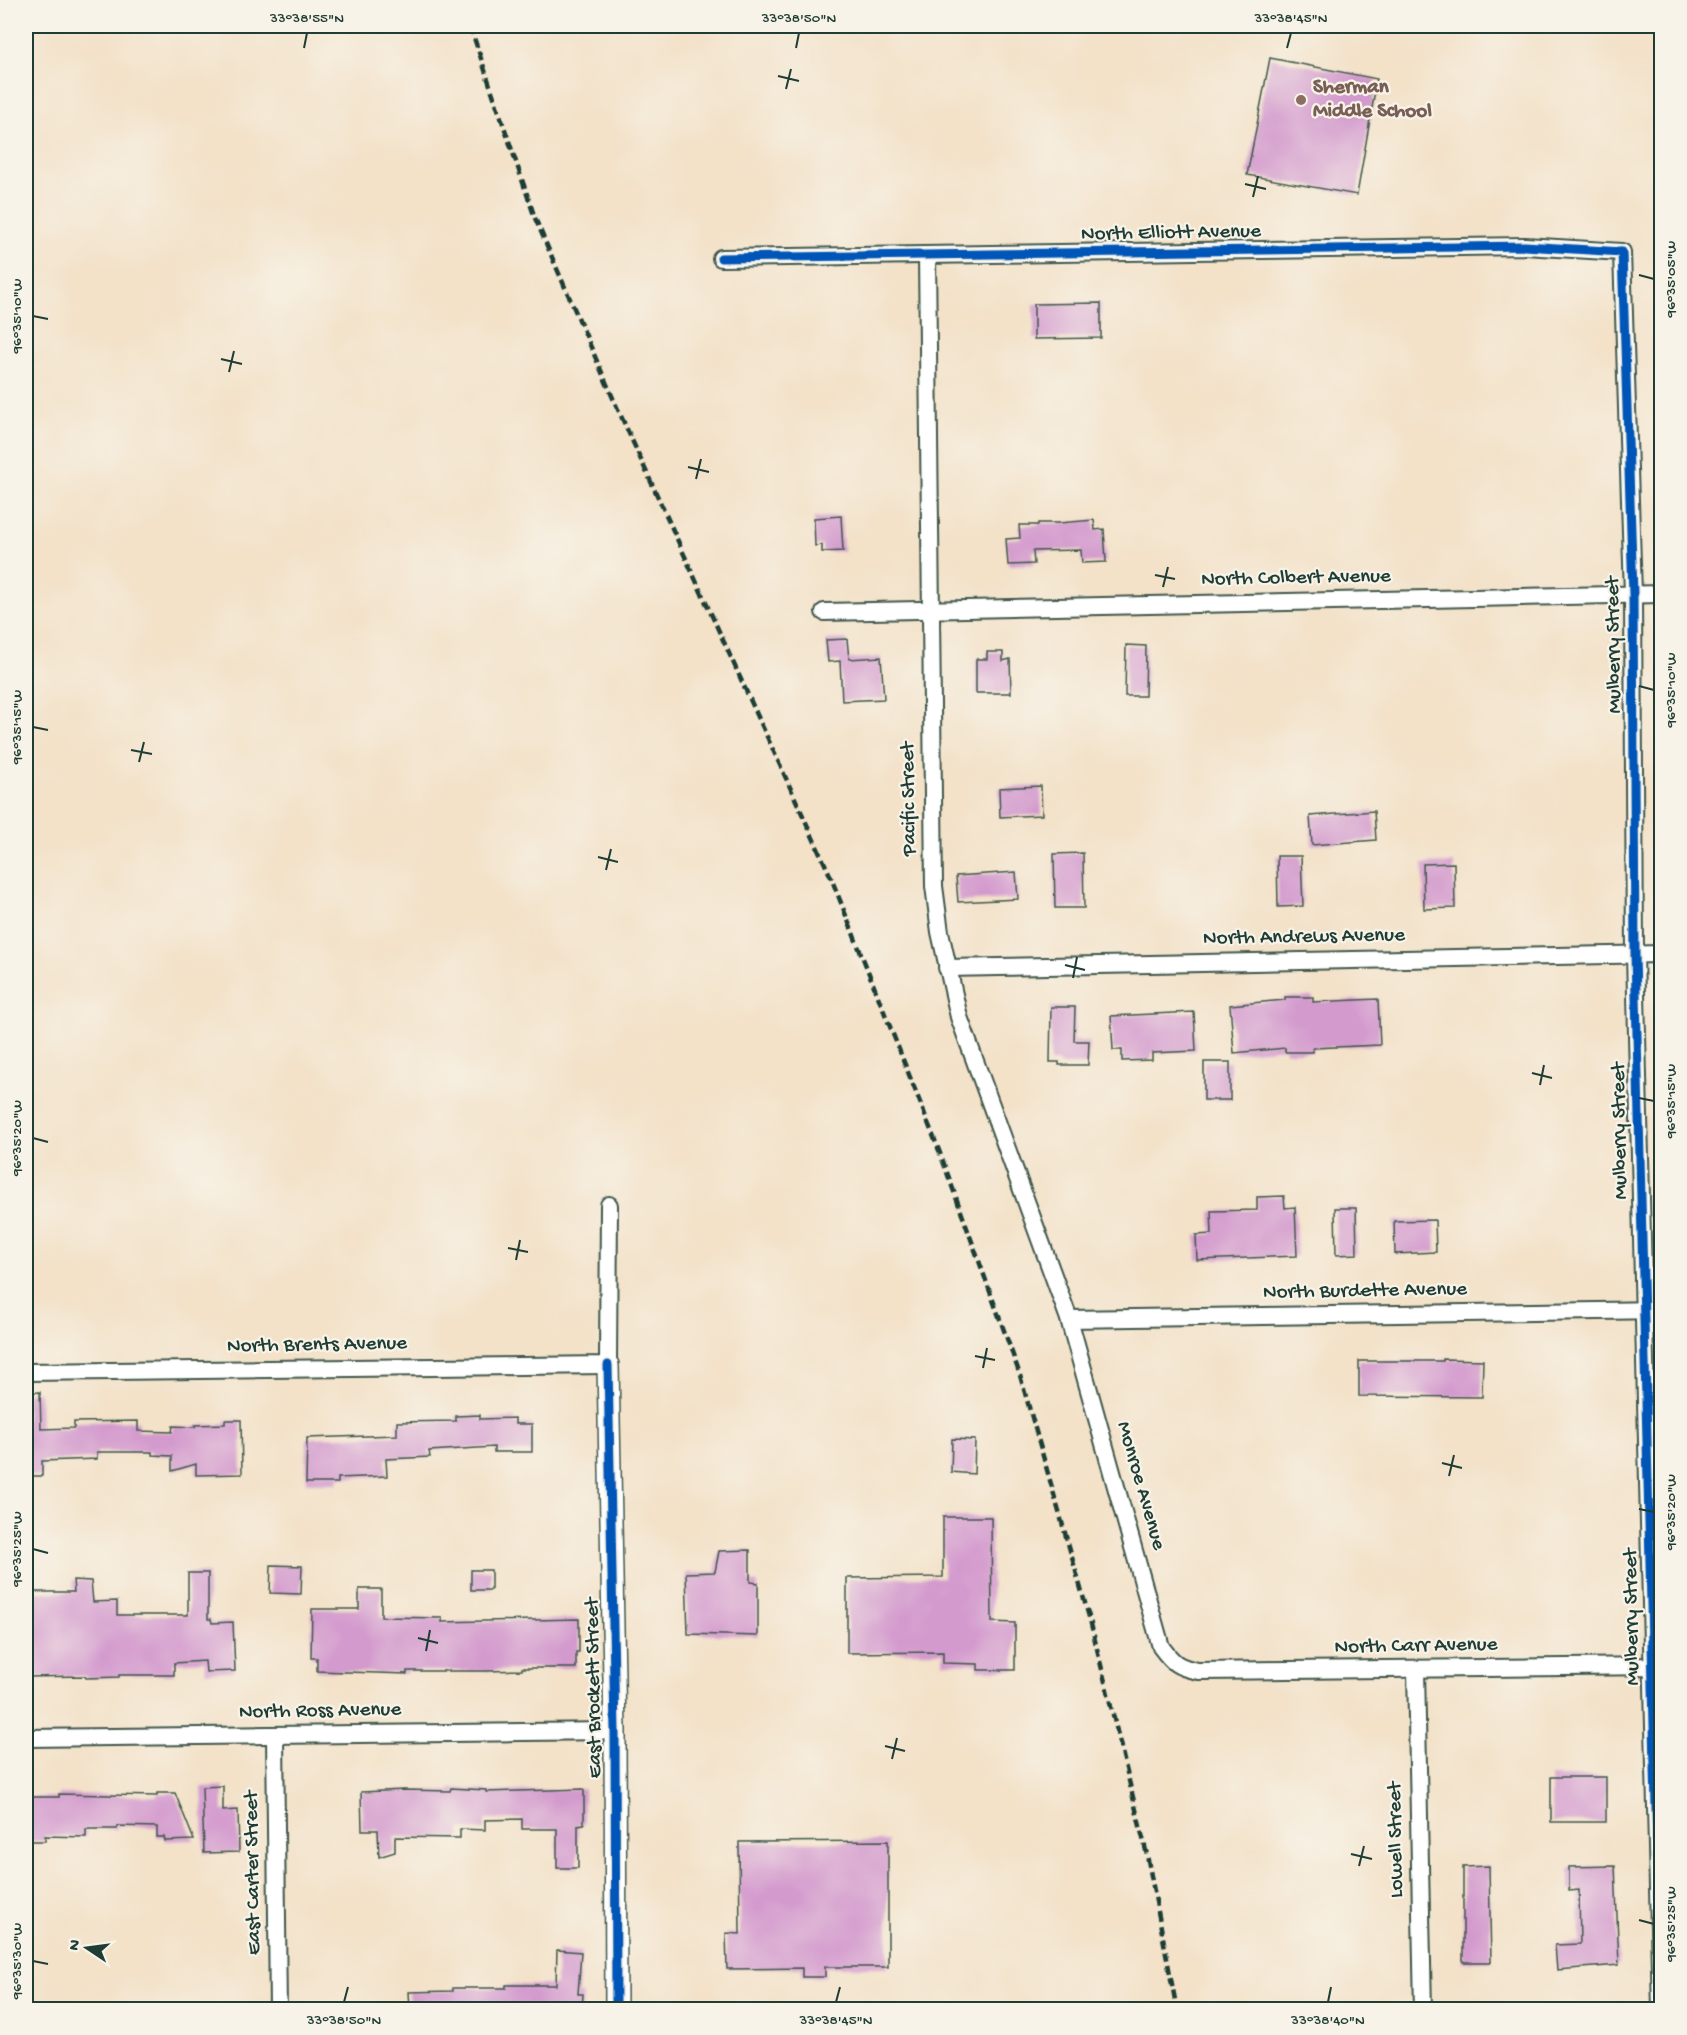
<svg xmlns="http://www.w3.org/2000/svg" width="1687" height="2035" viewBox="0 0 1687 2035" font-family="'Gochi Hand',sans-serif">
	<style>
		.building { fill: #d39acd }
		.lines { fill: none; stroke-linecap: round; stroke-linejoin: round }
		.minor-casing { stroke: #3f564a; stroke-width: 20 }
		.tertiary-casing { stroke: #3f564a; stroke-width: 24 }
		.minor { stroke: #fff; stroke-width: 16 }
		.tertiary { stroke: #fff; stroke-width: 21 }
		.rail { stroke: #1f3d34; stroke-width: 4.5; stroke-dasharray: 9 4.5; stroke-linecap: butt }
		.cycleway-casing { stroke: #f7f3e8; stroke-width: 13 }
		.cycleway { stroke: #0057b8; stroke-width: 9 }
		.ticks { fill: none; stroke: #1f3d34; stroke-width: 2 }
		.education-dot { fill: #8d6e63; stroke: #f7f3e8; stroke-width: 2 }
		.labels { text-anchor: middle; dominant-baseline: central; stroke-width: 4.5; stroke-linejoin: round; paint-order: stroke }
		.education-label { font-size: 21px; font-weight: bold; fill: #785e54; stroke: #f7f3e8; text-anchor: start }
		.street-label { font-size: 21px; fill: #1f3d34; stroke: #f7f3e8 }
		.neatline { fill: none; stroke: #1f3d34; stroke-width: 2 }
		.ticks-label { font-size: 15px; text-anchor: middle; fill: #1f3d34 }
	</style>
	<rect width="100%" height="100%" fill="#f7f3e8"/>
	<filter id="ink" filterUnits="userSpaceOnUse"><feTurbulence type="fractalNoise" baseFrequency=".0167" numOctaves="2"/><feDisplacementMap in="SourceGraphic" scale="12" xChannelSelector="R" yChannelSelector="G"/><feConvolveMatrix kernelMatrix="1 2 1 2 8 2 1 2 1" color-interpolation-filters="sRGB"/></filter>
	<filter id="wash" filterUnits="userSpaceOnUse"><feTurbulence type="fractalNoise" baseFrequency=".008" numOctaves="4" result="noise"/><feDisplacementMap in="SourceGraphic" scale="24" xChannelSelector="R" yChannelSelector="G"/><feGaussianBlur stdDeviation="1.35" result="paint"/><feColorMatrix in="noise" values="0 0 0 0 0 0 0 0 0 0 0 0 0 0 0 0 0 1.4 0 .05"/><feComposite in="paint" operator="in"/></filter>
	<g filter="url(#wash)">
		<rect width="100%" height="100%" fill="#f3e1c8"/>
		<g id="blocks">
			<!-- building -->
			<g class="building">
				<path d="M1270 58 1377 79 1357 195 1247 175Z"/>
				<path d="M1101 303V338L1034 339V304Z"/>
				<path d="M841 516 843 551 822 552V545L815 546 814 518Z"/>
				<path d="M1094 520 1095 530 1104 529 1106 562 1082 563 1081 550 1033 551 1034 564 1008 565 1006 539 1020 538 1019 525H1038V523H1059Z"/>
				<path d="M847 639 849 659 881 657 884 699 842 701 840 661 828 662 826 640Z"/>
				<path d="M1126 645 1146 646 1145 696H1125Z"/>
				<path d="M987 652H1003V661L1010 659 1011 693H976V659H987Z"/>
				<path d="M1041 786 1042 815 1000 817 999 788Z"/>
				<path d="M1374 811 1376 840 1312 845 1310 816Z"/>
				<path d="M1083 853 1084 908H1055L1054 854Z"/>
				<path d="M1277 856H1301L1303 906 1278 907Z"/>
				<path d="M1454 863 1455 908 1424 909 1423 864Z"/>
				<path d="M1016 872 1018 899 958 902 956 876Z"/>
				<path d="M1285 997H1313V1002L1378 999 1380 1045 1313 1048V1052H1285V1048L1234 1053 1230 1005 1285 1000Z"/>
				<path d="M1051 1007H1075L1074 1041H1089L1088 1065H1059V1062H1050Z"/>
				<path d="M1194 1012 1196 1051 1152 1053V1060L1122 1061V1050H1113L1111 1016Z"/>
				<rect x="1204" y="1062" width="26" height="38"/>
				<path d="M1284 1196 1285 1208 1295 1207 1297 1256 1197 1260 1196 1235 1212 1234 1211 1211 1257 1210V1197Z"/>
				<path d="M1335 1208H1356L1357 1254 1336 1255Z"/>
				<path d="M1435 1220 1436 1252 1395 1254 1394 1221Z"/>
				<path d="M1443 1359 1483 1360 1482 1397 1359 1396V1361H1443Z"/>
				<path d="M40 1392 41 1429 74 1428V1422L138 1421V1431L172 1432 173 1426 195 1427V1425L225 1424V1420H241L242 1474 196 1475V1464L172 1471V1456L152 1455V1452H97V1459L42 1461V1476H26V1393Z"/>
				<path d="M480 1415V1419L515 1418V1424H532V1452H494V1447L429 1451 430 1457 386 1459 387 1476 338 1478V1483H306L307 1438 397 1435V1422L456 1421V1416Z"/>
				<path d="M952 1439 975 1440 974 1474 951 1472Z"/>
				<path d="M943 1517H991L992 1622 1015 1623V1670H978V1664L943 1663V1652L847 1653V1578L943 1577Z"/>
				<path d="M750 1550V1582L758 1583V1636L688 1634 686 1573 715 1572 719 1551Z"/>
				<path d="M271 1565 302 1566 301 1594 270 1593Z"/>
				<rect x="471" y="1570" width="20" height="20"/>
				<path d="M188 1573H208V1619H211L212 1623 233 1622 235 1671 206 1672 205 1661 174 1663V1675H119V1677L86 1678 85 1676 26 1677V1592H74L73 1580 91 1581 93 1602 117 1601V1615H188Z"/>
				<path d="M359 1589H381V1617L442 1618V1622L579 1619V1652H576V1668H522V1670L487 1671H407V1674L317 1671V1658H311L312 1609H359Z"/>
				<rect x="1551" y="1777" width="55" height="45"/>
				<path d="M223 1786V1811L238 1810 239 1852 204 1853 202 1787Z"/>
				<path d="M451 1788 486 1790V1792L584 1789V1824L578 1825V1868H557V1829H522V1819L485 1820V1830L460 1829V1838L395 1837V1852L379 1857 378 1830H362L361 1792 405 1790 450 1791Z"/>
				<path d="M157 1793H175L194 1840 165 1841 164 1837H157V1827L117 1826V1829H86V1837L45 1836V1841H26V1797H59V1794L157 1796Z"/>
				<path d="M888 1841V1967H825V1977H802V1968L727 1969 726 1933 740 1934 739 1842Z"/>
				<path d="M1489 1866 1491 1962H1463V1867Z"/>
				<path d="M1615 1866 1619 1965 1557 1970 1555 1945 1580 1944 1579 1890 1569 1891V1867Z"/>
				<path d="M557 1950 581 1952 578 1994H583L582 2010H410L409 1992 453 1991V1988H506V1985H556Z"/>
			</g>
		</g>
	</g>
	<g filter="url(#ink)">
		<use href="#blocks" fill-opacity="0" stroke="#3f564a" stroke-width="1.5"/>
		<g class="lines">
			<defs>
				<g id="minor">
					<path d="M927 256 934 886 940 932 959 1017 1069 1319 1161 1647C1173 1663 1177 1667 1198 1671L1661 1666"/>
					<path d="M721 258 1525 246 1622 252 1633 594 1635 954 1661 2010"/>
					<path d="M824 612 1662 594"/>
					<path d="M947 968 1662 954"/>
					<path d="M1069 1319 1662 1310"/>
					<path d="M26 1372 608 1365 609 1205"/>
					<path d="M1416 1670 1423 2010"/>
					<path d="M275 1735 278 2010"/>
					<path d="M26 1738 615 1731"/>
				</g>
				<path id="tertiary" d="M608 1365 615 1731 616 2010"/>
			</defs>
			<!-- minor casing -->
			<use href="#minor" class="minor-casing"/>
			<!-- tertiary casing -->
			<use href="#tertiary" class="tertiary-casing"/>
			<!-- minor -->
			<use href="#minor" class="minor"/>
			<!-- tertiary -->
			<use href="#tertiary" class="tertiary"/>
			<!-- rail -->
			<path class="rail" d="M470 26 535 218 616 405 830 875 940 1153 1019 1372 1091 1624 1147 1855 1177 2010"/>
			<defs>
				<g id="cycleway">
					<path d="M721 258 1525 246 1622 252 1633 594 1635 954 1661 2010"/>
					<path d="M608 1365 615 1731 616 2010"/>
				</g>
			</defs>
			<!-- cycleway casing -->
			<use href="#cycleway" class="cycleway-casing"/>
			<!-- cycleway -->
			<use href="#cycleway" class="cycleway"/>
		</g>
	</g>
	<!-- ticks -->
	<path class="ticks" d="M304 48 307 33M796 48 799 33M1287 48 1291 33M778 76 799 81M786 89 791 69M1245 184 1266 189M1253 197 1258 176M1639 275 1654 279M33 316 48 319M221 359 242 364M229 372 234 351M688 467 709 472M696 479 701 459M1155 575 1175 579M1163 587 1168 567M1639 686 1654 690M33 727 48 730M131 750 152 754M139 762 144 742M598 857 618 862M606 870 611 849M1065 965 1085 970M1073 978 1077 957M1532 1073 1552 1078M1540 1085 1544 1065M1639 1098 1654 1101M33 1138 48 1142M508 1248 528 1252M516 1260 520 1240M975 1356 995 1360M983 1368 987 1348M1442 1463 1462 1468M1449 1476 1454 1455M1639 1509 1654 1512M33 1549 48 1553M418 1638 438 1643M426 1651 430 1630M885 1746 905 1751M892 1759 897 1738M1351 1854 1372 1859M1359 1866 1364 1846M1639 1920 1654 1924M33 1961 48 1964M344 2002 348 1987M836 2002 840 1987M1328 2002 1331 1987"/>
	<!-- markers -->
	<circle class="education-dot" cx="1301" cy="100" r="6"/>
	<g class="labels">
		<!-- education labels -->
		<g class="education-label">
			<text x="1313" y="88">Sherman<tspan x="1313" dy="24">Middle School</tspan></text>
		</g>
		<!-- street labels -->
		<g class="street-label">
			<text transform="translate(1171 234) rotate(-1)">North Elliott Avenue</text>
			<text transform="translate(1296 579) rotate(-1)">North Colbert Avenue</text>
			<text transform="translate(1615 645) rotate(-91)">Mulberry Street</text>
			<text transform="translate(910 799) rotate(-91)">Pacific Street</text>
			<text transform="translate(1304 938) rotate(-1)">North Andrews Avenue</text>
			<text transform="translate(1621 1131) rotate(-91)">Mulberry Street</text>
			<text transform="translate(1365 1292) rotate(-1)">North Burdette Avenue</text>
			<text transform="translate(317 1346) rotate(-1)">North Brents Avenue</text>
			<text transform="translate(1140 1486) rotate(74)">Monroe Avenue</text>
			<text transform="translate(1633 1617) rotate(-91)">Mulberry Street</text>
			<text transform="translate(1416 1647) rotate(-1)">North Carr Avenue</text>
			<text transform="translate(595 1688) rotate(-91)">East Brockett Street</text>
			<text transform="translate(320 1712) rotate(-1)">North Ross Avenue</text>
			<text transform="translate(1397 1840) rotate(-91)">Lowell Street</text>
			<text transform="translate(254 1873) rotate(-91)">East Carter Street</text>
		</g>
	</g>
	<!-- margin -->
	<rect width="1687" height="2035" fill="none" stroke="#f7f3e8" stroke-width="66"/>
	<!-- north arrow -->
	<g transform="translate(87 1948) rotate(283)" stroke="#f7f3e8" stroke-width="4.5" paint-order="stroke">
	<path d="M0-4.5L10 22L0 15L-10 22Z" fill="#1f3d34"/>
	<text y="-9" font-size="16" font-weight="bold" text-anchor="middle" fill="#1f3d34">N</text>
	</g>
	<rect x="33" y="33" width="1621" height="1969" class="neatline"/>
	<g class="ticks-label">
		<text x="307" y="22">33°38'55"N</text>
		<text x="799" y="22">33°38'50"N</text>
		<text x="1291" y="22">33°38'45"N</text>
		<text transform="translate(1670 279) rotate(-90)" y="5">96°35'05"W</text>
		<text transform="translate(16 316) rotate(-90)" y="5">96°35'10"W</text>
		<text transform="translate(1670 690) rotate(-90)" y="5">96°35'10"W</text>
		<text transform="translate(16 727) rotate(-90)" y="5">96°35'15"W</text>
		<text transform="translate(1670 1101) rotate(-90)" y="5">96°35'15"W</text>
		<text transform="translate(16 1138) rotate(-90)" y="5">96°35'20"W</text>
		<text transform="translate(1670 1512) rotate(-90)" y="5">96°35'20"W</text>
		<text transform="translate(16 1549) rotate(-90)" y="5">96°35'25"W</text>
		<text transform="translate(1670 1924) rotate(-90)" y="5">96°35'25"W</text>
		<text transform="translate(16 1961) rotate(-90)" y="5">96°35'30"W</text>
		<text x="344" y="2024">33°38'50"N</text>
		<text x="836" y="2024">33°38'45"N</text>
		<text x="1328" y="2024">33°38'40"N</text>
	</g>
</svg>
